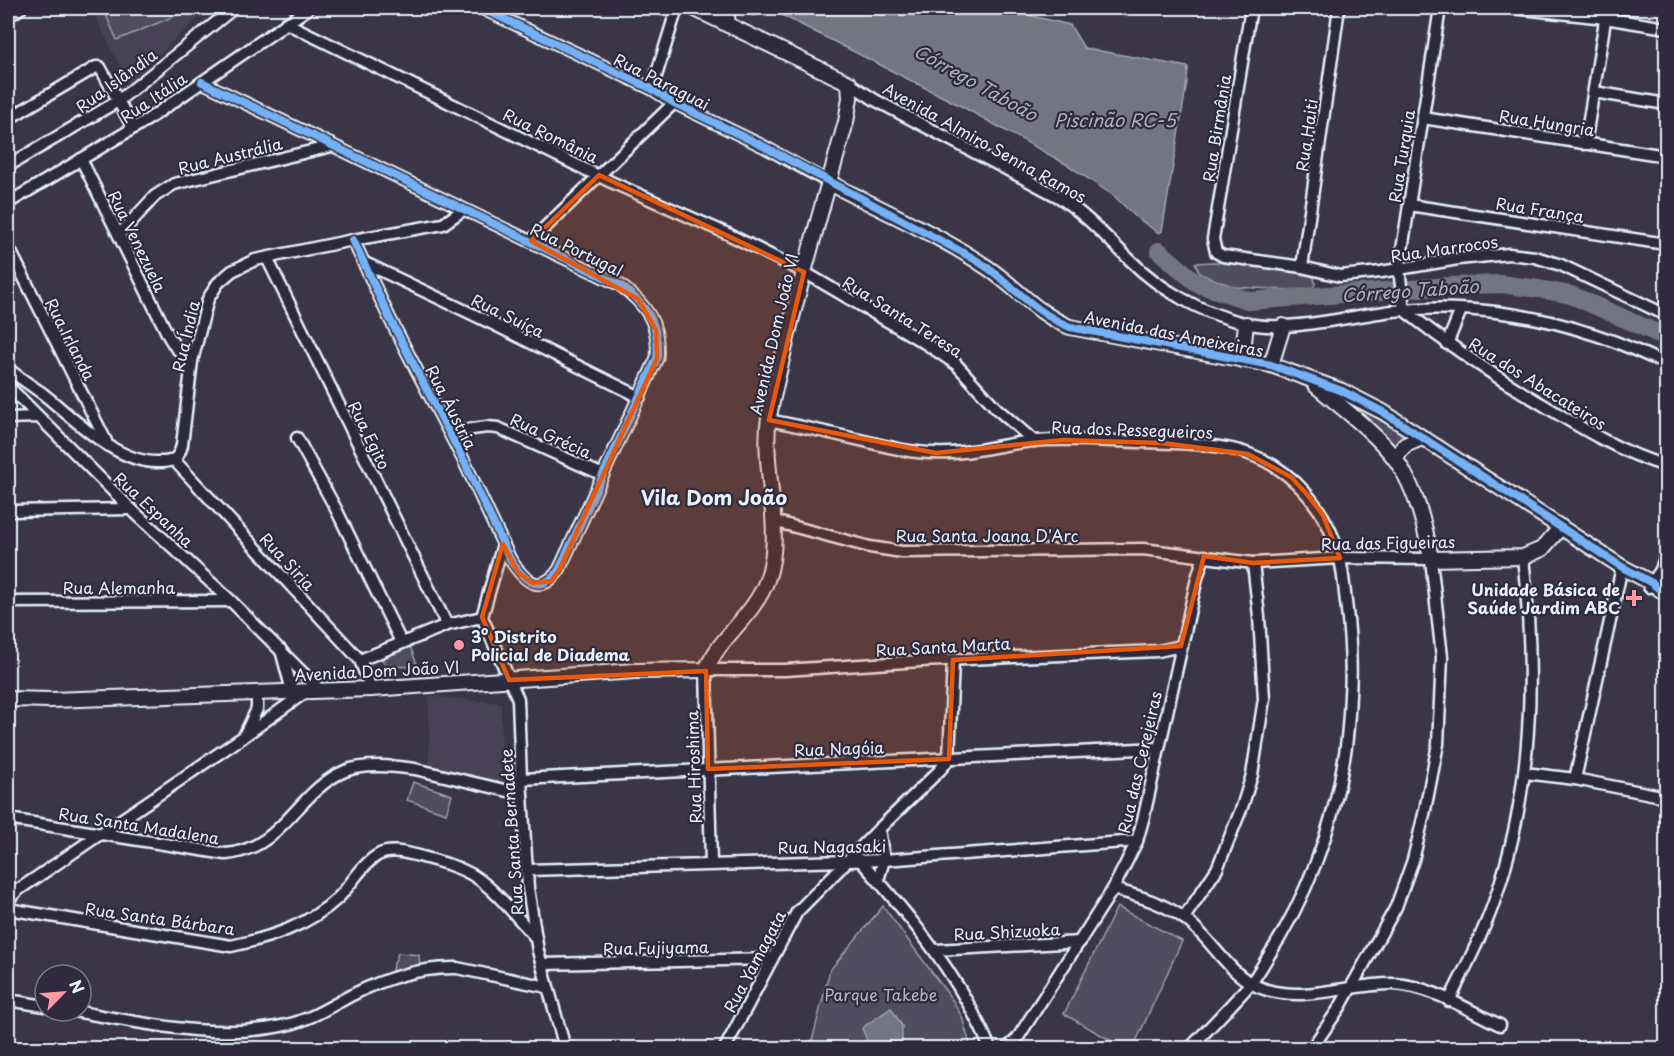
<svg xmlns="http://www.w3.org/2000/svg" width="1674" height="1056" viewBox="0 0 1674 1056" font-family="'Playpen Sans',sans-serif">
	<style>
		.built { fill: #464354 }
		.green { fill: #504e5f; stroke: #9ca0ac; stroke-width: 1.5 }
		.water { fill: #737482; stroke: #a2a6b1; stroke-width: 1.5 }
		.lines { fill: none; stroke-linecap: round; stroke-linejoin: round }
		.stream { stroke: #a2a6b1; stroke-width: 3 }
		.river { stroke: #737482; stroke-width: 18 }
		.minor-casing { stroke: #e8f1f8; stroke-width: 15 }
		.tertiary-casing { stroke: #e8f1f8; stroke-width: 18 }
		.minor { stroke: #2f2a3d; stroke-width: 10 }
		.tertiary { stroke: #2f2a3d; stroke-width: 14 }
		.cycleway-casing { stroke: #2f2a3d; stroke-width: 11 }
		.cycleway { stroke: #73b2f8; stroke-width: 8 }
		.marked { fill: #e8590c; fill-opacity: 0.2; stroke: #e8590c; stroke-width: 4.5; stroke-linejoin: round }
		.poi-dot { fill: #ff9aa2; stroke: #2f2a3d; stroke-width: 2 }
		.labels { text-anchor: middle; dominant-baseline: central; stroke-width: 4.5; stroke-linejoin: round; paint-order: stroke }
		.street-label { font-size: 16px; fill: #e8f1f8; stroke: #2f2a3d }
		.poi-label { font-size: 16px; font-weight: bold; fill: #e8f1f8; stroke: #2f2a3d; text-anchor: end }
		.park-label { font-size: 16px; fill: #b3b8c2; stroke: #2f2a3d }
		.water-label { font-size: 18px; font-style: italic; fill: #aeb2bd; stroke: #2f2a3d }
		.quarter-label { font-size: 20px; font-weight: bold; fill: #e8f1f8; stroke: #2f2a3d }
	</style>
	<rect width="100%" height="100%" fill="#3a3648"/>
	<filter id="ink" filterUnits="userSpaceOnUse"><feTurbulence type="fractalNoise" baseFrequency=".0167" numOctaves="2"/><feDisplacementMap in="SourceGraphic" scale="12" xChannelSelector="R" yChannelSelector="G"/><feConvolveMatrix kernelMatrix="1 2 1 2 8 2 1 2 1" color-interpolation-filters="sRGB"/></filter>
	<g filter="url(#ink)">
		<!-- built -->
		<g class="built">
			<path d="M91 8H209L128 83Z"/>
			<path d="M429 696 501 703 502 784 429 764Z"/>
		</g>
		<!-- green -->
		<g class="green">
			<path d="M103 8H194L117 40Z"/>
			<path d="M1213 262 1280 269 1314 277 1315 284 1311 291 1235 287 1200 274 1195 263Z"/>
			<path d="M1356 408 1381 417 1415 438 1394 455 1374 432Z"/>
			<path d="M410 646 418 667 387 666 381 658Z"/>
			<path d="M413 782 452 795 446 813 407 800Z"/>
			<path d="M883 906 953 1001 962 1017 971 1048H808V1041H812L830 970Z"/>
			<path d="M1117 907 1182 941 1133 1048H1124L1064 1014Z"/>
			<path d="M398 953 419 955 420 969 399 974 392 969Z"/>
		</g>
		<!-- water -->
		<g class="water">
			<path d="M768 8H998L1070 25 1084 48 1188 67 1187 82 1162 231 1159 233 1137 218 1114 196 1066 164 961 106Z"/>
			<path d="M891 1008 902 1026V1048H870L862 1028Z"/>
		</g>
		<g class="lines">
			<!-- stream -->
			<path class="stream" d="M732 8 754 15"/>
			<!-- river -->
			<path class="river" d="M1159 251 1198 284 1250 301 1450 286 1501 284 1539 289 1571 295 1666 337"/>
			<defs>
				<g id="minor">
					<path d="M481 8 652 89 674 103 763 146 828 182"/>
					<path d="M1251 8 1213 239 1216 252 1223 256 1302 267 1340 276 1381 272 1458 259 1509 254 1535 257 1561 265 1666 315"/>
					<path d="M1440 8 1399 269 1404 310C1447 344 1492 375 1540 403 1581 428 1620 452 1666 466"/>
					<path d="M1512 8 1605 18 1666 28"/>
					<path d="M8 16 21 8"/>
					<path d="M286 23 611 182 728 234 804 272 928 345 956 364 997 409 1034 441"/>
					<path d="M202 82 620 285C647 305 660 324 657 358L559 570C540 596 524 581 510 559L464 461 390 319 353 240"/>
					<path d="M849 83 875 100 1059 197C1086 215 1106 237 1130 260 1160 290 1202 313 1244 323 1289 334 1355 314 1402 310 1463 305 1529 313 1586 332 1614 340 1640 352 1666 364"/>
					<path d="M652 89 677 8"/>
					<path d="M1594 92 1666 104"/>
					<path d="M1423 118 1666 156"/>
					<path d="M8 119 96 67H100L133 128"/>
					<path d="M1585 144 1607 8"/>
					<path d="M81 159 169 337 176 348 192 361"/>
					<path d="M8 166 118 101 234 8"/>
					<path d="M8 203 147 120 309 8"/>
					<path d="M1409 205 1666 244"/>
					<path d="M119 235 155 196 174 184 332 146"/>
					<path d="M531 241 674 103"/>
					<path d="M8 246 106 441"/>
					<path d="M267 258 447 625"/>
					<path d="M363 262 495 325 640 397"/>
					<path d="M1302 267 1339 8"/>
					<path d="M1447 344 1461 310"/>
					<path d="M8 369C19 377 30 385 42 393 74 418 116 464 160 462 173 462 179 458 182 445L192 361 208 299 218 283 232 271 255 260 353 240 443 224 463 210"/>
					<path d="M8 386 131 509 231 601 320 690"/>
					<path d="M8 418 38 417"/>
					<path d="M769 420C799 426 830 433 860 440 885 446 909 453 935 453 969 455 1000 444 1034 441 1068 438 1104 441 1139 442 1171 443 1220 443 1249 454 1294 470 1327 510 1339 555 1343 570 1344 586 1346 602 1350 633 1352 664 1350 695 1349 717 1348 738 1344 759 1333 829 1305 901 1266 960 1261 968 1256 977 1250 984 1231 1006 1210 1027 1190 1048"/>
					<path d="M450 432 487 427 498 428 603 475"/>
					<path d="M297 438 336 509 401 642"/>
					<path d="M174 460 360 660 371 689"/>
					<path d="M8 511 131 509"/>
					<path d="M773 521 870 547 902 552 1143 549 1253 563 1340 558 1431 559 1442 657 1438 744 1425 810 1413 860 1396 907 1340 1007 1312 1048"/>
					<path d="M1649 587 1661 570 1666 554"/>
					<path d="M8 602 231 601"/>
					<path d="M482 617 518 699 521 779 528 888 538 951 565 1048"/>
					<path d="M482 617 503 544"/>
					<path d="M281 650 292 691"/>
					<path d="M360 660 447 625 482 617"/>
					<path d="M245 734 257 709V692"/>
					<path d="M1525 773 1575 779 1666 797"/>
					<path d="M521 779 1159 748"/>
					<path d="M1575 779 1622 567"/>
					<path d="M8 819 226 854C283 849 297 791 345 771 365 763 394 766 415 769L521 794"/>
					<path d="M860 860C912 918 960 977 990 1048"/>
					<path d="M711 864 706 670H785L921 661 1158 651 1181 646"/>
					<path d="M527 870 884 860 1137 841"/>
					<path d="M878 880 884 860 879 829"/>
					<path d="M1113 889C1138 896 1164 903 1185 919 1214 940 1230 980 1267 990 1309 1002 1352 983 1394 984 1432 986 1467 1010 1500 1025"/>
					<path d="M8 900 18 890 243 737 307 691"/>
					<path d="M8 909 231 946C269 938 308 926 338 898 351 885 362 864 378 855 390 848 406 853 419 856 437 861 458 866 474 876 495 889 519 920 536 938"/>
					<path d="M1184 918 1217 869 1242 807 1252 775 1264 699 1259 617 1253 563"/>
					<path d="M936 950 1080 942"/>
					<path d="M542 964 772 959"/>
					<path d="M8 1000 45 1006"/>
					<path d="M1449 1001C1465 969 1481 938 1493 905 1533 793 1536 674 1523 557"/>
					<path d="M74 1011C143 1023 216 1041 286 1025 310 1020 331 1006 352 995 385 978 420 967 457 968L547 987"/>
					<path d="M725 1048 797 912 879 829 940 770 949 759 953 660"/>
					<path d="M1007 1048 1017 1039 1113 889 1137 841 1144 816 1197 578 1204 556"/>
				</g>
				<g id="tertiary">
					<path d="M726 8 728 25"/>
					<path d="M828 182C881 210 938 234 988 268 1016 287 1037 314 1070 327L1271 365 1342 391 1383 412 1622 567 1652 583 1666 594"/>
					<path d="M1242 360 1246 324"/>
					<path d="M1271 365 1283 326"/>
					<path d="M1315 385C1342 408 1374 431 1396 460 1416 489 1425 525 1431 559L1523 557 1542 549 1561 527"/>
					<path d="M1395 459 1405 445 1422 438"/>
					<path d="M8 699 51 700 371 689 635 671 706 670C720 636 754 616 767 580 785 531 761 467 769 417 774 389 782 361 788 333 806 262 826 192 846 122L850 98 849 83 693 8"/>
				</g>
			</defs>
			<!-- minor casing -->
			<use href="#minor" class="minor-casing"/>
			<!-- tertiary casing -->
			<use href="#tertiary" class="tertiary-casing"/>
			<!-- minor -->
			<use href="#minor" class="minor"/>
			<!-- tertiary -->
			<use href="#tertiary" class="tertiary"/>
			<defs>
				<g id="cycleway">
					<path d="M481 8 652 89 674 103 763 146 960 251C971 257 982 263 992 271 1018 291 1039 315 1070 327L1271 365 1342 391 1383 412 1622 567 1652 583 1666 594"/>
					<path d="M202 82 620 285C647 305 660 324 657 358L559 570C540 596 524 581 510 559L464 461 390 319 353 240"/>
				</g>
			</defs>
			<!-- cycleway casing -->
			<use href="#cycleway" class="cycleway-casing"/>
			<!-- cycleway -->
			<use href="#cycleway" class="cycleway"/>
		</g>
	</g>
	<!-- marked area -->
	<path class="marked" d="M599 175 804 272 769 420 936 453 1063 440 1162 443 1248 454 1291 477 1306 493 1323 515 1340 558 1253 563 1204 556 1181 646 953 660 949 759 708 769 706 671 509 680 482 617 503 544 518 572 532 583 551 581 559 570 657 358 656 330 638 299 531 241Z"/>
	<!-- markers -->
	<g class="poi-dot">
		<path d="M1631 589h6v6h6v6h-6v6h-6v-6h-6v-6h6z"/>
		<circle cx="459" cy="645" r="6"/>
	</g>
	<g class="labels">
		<!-- street labels -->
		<g class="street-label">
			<text transform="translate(116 80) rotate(-36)">Rua Islândia</text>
			<text transform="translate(662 81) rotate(27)">Rua Paraguai</text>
			<text transform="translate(153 97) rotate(-34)">Rua Itália</text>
			<text transform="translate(1547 122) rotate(9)">Rua Hungria</text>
			<text transform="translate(1216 128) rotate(-81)">Rua Birmânia</text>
			<text transform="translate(551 135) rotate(26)">Rua România</text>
			<text transform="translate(1306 135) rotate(-82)">Rua Haiti</text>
			<text transform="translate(985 142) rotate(29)">Avenida Almiro Senna Ramos</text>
			<text transform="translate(230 155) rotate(-14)">Rua Austrália</text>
			<text transform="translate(1401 156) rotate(-81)">Rua Turquia</text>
			<text transform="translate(1540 209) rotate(9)">Rua França</text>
			<text transform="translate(138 241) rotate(64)">Rua Venezuela</text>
			<text transform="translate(1444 248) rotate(-8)">Rua Marrocos</text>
			<text transform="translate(577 249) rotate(26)">Rua Portugal</text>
			<text transform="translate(508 315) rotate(26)">Rua Suíça</text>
			<text transform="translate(903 316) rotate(32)">Rua Santa Teresa</text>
			<text transform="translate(1174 333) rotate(11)">Avenida das Ameixeiras</text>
			<text transform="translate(773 334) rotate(-77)">Avenida Dom João VI</text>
			<text transform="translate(185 336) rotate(-77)">Rua Índia</text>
			<text transform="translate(71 339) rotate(63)">Rua Irlanda</text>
			<text transform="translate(1538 383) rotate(32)">Rua dos Abacateiros</text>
			<text transform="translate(452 407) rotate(63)">Rua Áustria</text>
			<text transform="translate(1132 429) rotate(2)">Rua dos Pessegueiros</text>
			<text transform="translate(370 435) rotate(64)">Rua Egito</text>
			<text transform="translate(551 435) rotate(24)">Rua Grécia</text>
			<text transform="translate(154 509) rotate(43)">Rua Espanha</text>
			<text x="987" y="535">Rua Santa Joana D'Arc</text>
			<text transform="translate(1388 542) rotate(-1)">Rua das Figueiras</text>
			<text transform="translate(288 561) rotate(47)">Rua Siria</text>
			<text x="119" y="587">Rua Alemanha</text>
			<text transform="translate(943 646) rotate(-3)">Rua Santa Marta</text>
			<text transform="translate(377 670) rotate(-3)">Avenida Dom João VI</text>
			<text transform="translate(839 748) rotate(-2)">Rua Nagóia</text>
			<text transform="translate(1139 762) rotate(-77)">Rua das Cerejeiras</text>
			<text transform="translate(693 767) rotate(-92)">Rua Hiroshima</text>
			<text transform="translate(139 825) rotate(9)">Rua Santa Madalena</text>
			<text transform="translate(511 832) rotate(-94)">Rua Santa Bernadete</text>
			<text transform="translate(832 846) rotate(-1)">Rua Nagasaki</text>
			<text transform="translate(160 918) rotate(8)">Rua Santa Bárbara</text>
			<text transform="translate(1007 931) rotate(-3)">Rua Shizuoka</text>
			<text transform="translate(656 947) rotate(-1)">Rua Fujiyama</text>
			<text transform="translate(754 961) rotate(-62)">Rua Yamagata</text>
		</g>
		<!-- poi labels -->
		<g class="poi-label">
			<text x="1620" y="589">Unidade Básica de<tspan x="1620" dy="18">Saúde Jardim ABC</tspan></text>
			<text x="471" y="636" text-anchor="start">3º Distrito<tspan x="471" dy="18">Policial de Diadema</tspan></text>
		</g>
		<!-- park labels -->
		<g class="park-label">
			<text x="881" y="994">Parque Takebe</text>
		</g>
		<!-- water labels -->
		<g class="water-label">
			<text transform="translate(976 82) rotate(29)">Córrego Taboão</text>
			<text x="1115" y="119">Piscinão RC-5</text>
			<text transform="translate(1410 290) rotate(-4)">Córrego Taboão</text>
		</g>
		<!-- quarter labels -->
		<g class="quarter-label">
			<text x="714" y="497">Vila Dom João</text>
		</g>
	</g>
	<!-- margin -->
	<rect width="1674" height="1056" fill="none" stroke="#2f2a3d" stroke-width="30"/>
	<rect x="15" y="15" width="1644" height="1026" fill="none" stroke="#e8f1f8" stroke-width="2" filter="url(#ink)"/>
	<!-- north arrow -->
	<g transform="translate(63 993) rotate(65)"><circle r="28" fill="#2f2a3d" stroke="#797a88" stroke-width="1.5"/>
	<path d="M0-4.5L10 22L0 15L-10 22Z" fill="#ff9aa2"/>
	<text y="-9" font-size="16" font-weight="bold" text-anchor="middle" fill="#e8f1f8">N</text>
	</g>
</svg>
